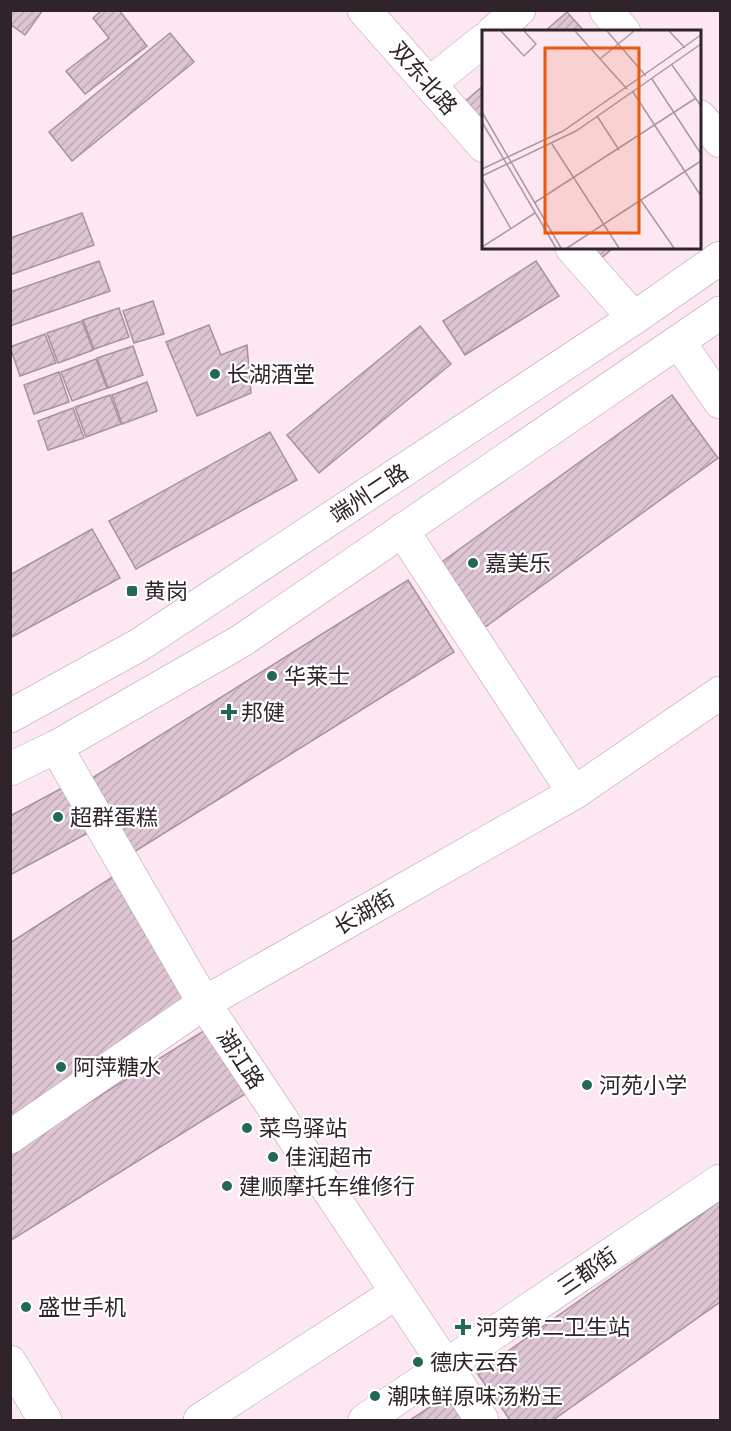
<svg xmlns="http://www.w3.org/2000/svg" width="731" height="1431" viewBox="0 0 731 1431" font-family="'Titillium Web','Noto Sans SC',sans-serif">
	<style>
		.building { fill: url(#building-hatch); stroke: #aa91a0; stroke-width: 1.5 }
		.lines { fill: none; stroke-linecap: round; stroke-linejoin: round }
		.minor-casing { stroke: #b79ead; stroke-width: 34 }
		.major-casing { stroke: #b79ead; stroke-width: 34 }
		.minor { stroke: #fff; stroke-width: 33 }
		.major { stroke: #fff; stroke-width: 33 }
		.poi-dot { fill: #236759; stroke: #fff; stroke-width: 2 }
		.labels { text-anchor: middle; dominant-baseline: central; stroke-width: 4.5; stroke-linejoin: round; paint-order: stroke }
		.street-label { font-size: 22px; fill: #2e242a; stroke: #fff }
		.poi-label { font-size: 22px; fill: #2e242a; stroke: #fff; text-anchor: start }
		.inset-road { fill: none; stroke: #aa99a3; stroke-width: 1.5 }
		.view { fill: #e8590c; fill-opacity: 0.15; stroke: #e8590c; stroke-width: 3 }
		.inset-edge { fill: none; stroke: #2e242a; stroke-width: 3 }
	</style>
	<defs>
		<pattern id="building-hatch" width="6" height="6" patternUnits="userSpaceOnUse" patternTransform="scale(1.5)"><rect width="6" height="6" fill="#dec5d3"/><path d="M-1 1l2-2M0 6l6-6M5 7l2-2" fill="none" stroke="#bfa9b5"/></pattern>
	</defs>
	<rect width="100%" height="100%" fill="#fce7f3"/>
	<!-- building -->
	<g class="building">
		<path d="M10 10H43L25 35 10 24Z"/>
		<path d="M102 10H119L147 46 85 94 66 71 109 38 93 18Z"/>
		<path d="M567 12 585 32H544Z"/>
		<path d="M170 33 194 62 72 161 49 132Z"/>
		<path d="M484 85V131L461 105Z"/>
		<path d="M82 213 94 245 10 275V238Z"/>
		<path d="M587 248H613L598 261Z"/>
		<path d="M99 261 110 291 10 326V292Z"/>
		<path d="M536 261 559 296 465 355 443 321Z"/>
		<path d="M153 301 164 334 134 343 123 311Z"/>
		<path d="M119 308 129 337 94 349 83 320Z"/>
		<path d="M82 321 93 350 58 363 47 333Z"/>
		<path d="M209 325 221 355 247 345 251 393 197 416 166 342Z"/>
		<path d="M420 326 451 364 319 473 287 435Z"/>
		<path d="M45 334 56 363 20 376 10 347Z"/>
		<path d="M133 346 143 375 108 388 97 358Z"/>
		<path d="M96 359 107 388 72 401 61 372Z"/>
		<path d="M59 372 69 402 34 414 24 385Z"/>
		<path d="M147 382 157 411 122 424 112 395Z"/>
		<path d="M110 395 121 424 86 437 75 407Z"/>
		<path d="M672 395 718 458 481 630 435 567Z"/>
		<path d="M73 408 84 438 48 450 38 421Z"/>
		<path d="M270 432 297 480 136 569 109 521Z"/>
		<path d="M92 529 120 578 10 638V575Z"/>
		<path d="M408 580 454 652 134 852 89 780Z"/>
		<path d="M62 788 88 833 10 875V816Z"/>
		<path d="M114 876 196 1003 10 1121V943Z"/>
		<path d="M205 1030 245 1094 10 1241V1152Z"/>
		<path d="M720 1201V1302L553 1420H510L477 1373Z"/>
		<path d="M448 1395 465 1420H410Z"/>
	</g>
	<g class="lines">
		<defs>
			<g id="minor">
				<path d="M364 10 484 146"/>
				<path d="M606 10 624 32"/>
				<path d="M493 32 519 10"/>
				<path d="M429 84 484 40"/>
				<path d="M700 117 720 141"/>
				<path d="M572 248 634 318"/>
				<path d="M679 342 720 402"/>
				<path d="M402 530 574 793"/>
				<path d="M56 747 204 1003 482 1420"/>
				<path d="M10 1137 204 1003 574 793 720 693"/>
				<path d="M10 1362 45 1420"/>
				<path d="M200 1420 396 1293"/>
				<path d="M365 1420 720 1181"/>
			</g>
			<g id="major">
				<path d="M10 716 139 645 634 318 720 258"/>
				<path d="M10 769 56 747 241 641 720 313"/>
			</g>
		</defs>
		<!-- minor casing -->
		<use href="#minor" class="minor-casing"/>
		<!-- major casing -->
		<use href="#major" class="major-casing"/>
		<!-- minor -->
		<use href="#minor" class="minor"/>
		<!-- major -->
		<use href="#major" class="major"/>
	</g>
	<!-- markers -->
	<g class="poi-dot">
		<circle cx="215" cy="374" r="6"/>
		<circle cx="473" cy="563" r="6"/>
		<rect x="126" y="585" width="12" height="12" rx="3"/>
		<circle cx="272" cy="676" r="6"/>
		<path d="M226 703h6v6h6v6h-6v6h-6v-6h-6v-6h6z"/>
		<circle cx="58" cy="817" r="6"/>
		<circle cx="61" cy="1067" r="6"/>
		<circle cx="587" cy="1085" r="6"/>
		<circle cx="247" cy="1128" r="6"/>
		<circle cx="273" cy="1157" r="6"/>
		<circle cx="227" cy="1186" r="6"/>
		<circle cx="26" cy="1307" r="6"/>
		<path d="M460 1318h6v6h6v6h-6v6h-6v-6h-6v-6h6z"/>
		<circle cx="418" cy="1362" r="6"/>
		<circle cx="375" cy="1396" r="6"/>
	</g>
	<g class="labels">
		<!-- street labels -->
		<g class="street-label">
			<text transform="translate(424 78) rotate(49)">双东北路</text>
			<text transform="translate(369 493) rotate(-33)">端州二路</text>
			<text transform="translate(364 912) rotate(-30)">长湖街</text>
			<text transform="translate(241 1059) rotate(57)">湖江路</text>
			<text transform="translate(587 1271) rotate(-34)">三都街</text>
		</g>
		<!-- poi labels -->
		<g class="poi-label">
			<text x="227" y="374">长湖酒堂</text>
			<text x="485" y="563">嘉美乐</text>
			<text x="144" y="591">黄岗</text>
			<text x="284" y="676">华莱士</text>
			<text x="241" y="712">邦健</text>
			<text x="70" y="817">超群蛋糕</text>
			<text x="73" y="1067">阿萍糖水</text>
			<text x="599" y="1085">河苑小学</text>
			<text x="259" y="1128">菜鸟驿站</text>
			<text x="285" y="1157">佳润超市</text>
			<text x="239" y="1186">建顺摩托车维修行</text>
			<text x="38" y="1307">盛世手机</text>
			<text x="476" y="1327">河旁第二卫生站</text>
			<text x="430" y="1362">德庆云吞</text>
			<text x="387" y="1396">潮味鲜原味汤粉王</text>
		</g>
	</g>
	<!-- overview -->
	<g transform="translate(482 30)">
		<rect width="219" height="219" fill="#fce7f3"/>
		<path class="inset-road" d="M19 1 42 26 54 14 42 1M93 1 145 59M125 1 164 46M187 1 203 18M118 29 152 1M190 35 219 76M170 49 219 124M151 62 219 166M0 82 79 218M115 86 137 120M0 92 74 218M70 114 137 218M0 139 81 101 219 5M0 146 94 101 219 14M0 148 29 199M158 169 192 218M52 173 214 68M0 217 53 183M85 218 219 131"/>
		<path class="view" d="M63 18H157V203H63Z"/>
		<rect width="219" height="219" class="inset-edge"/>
	</g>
	<!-- border -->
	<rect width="731" height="1431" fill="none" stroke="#2e242a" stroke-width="24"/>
</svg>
